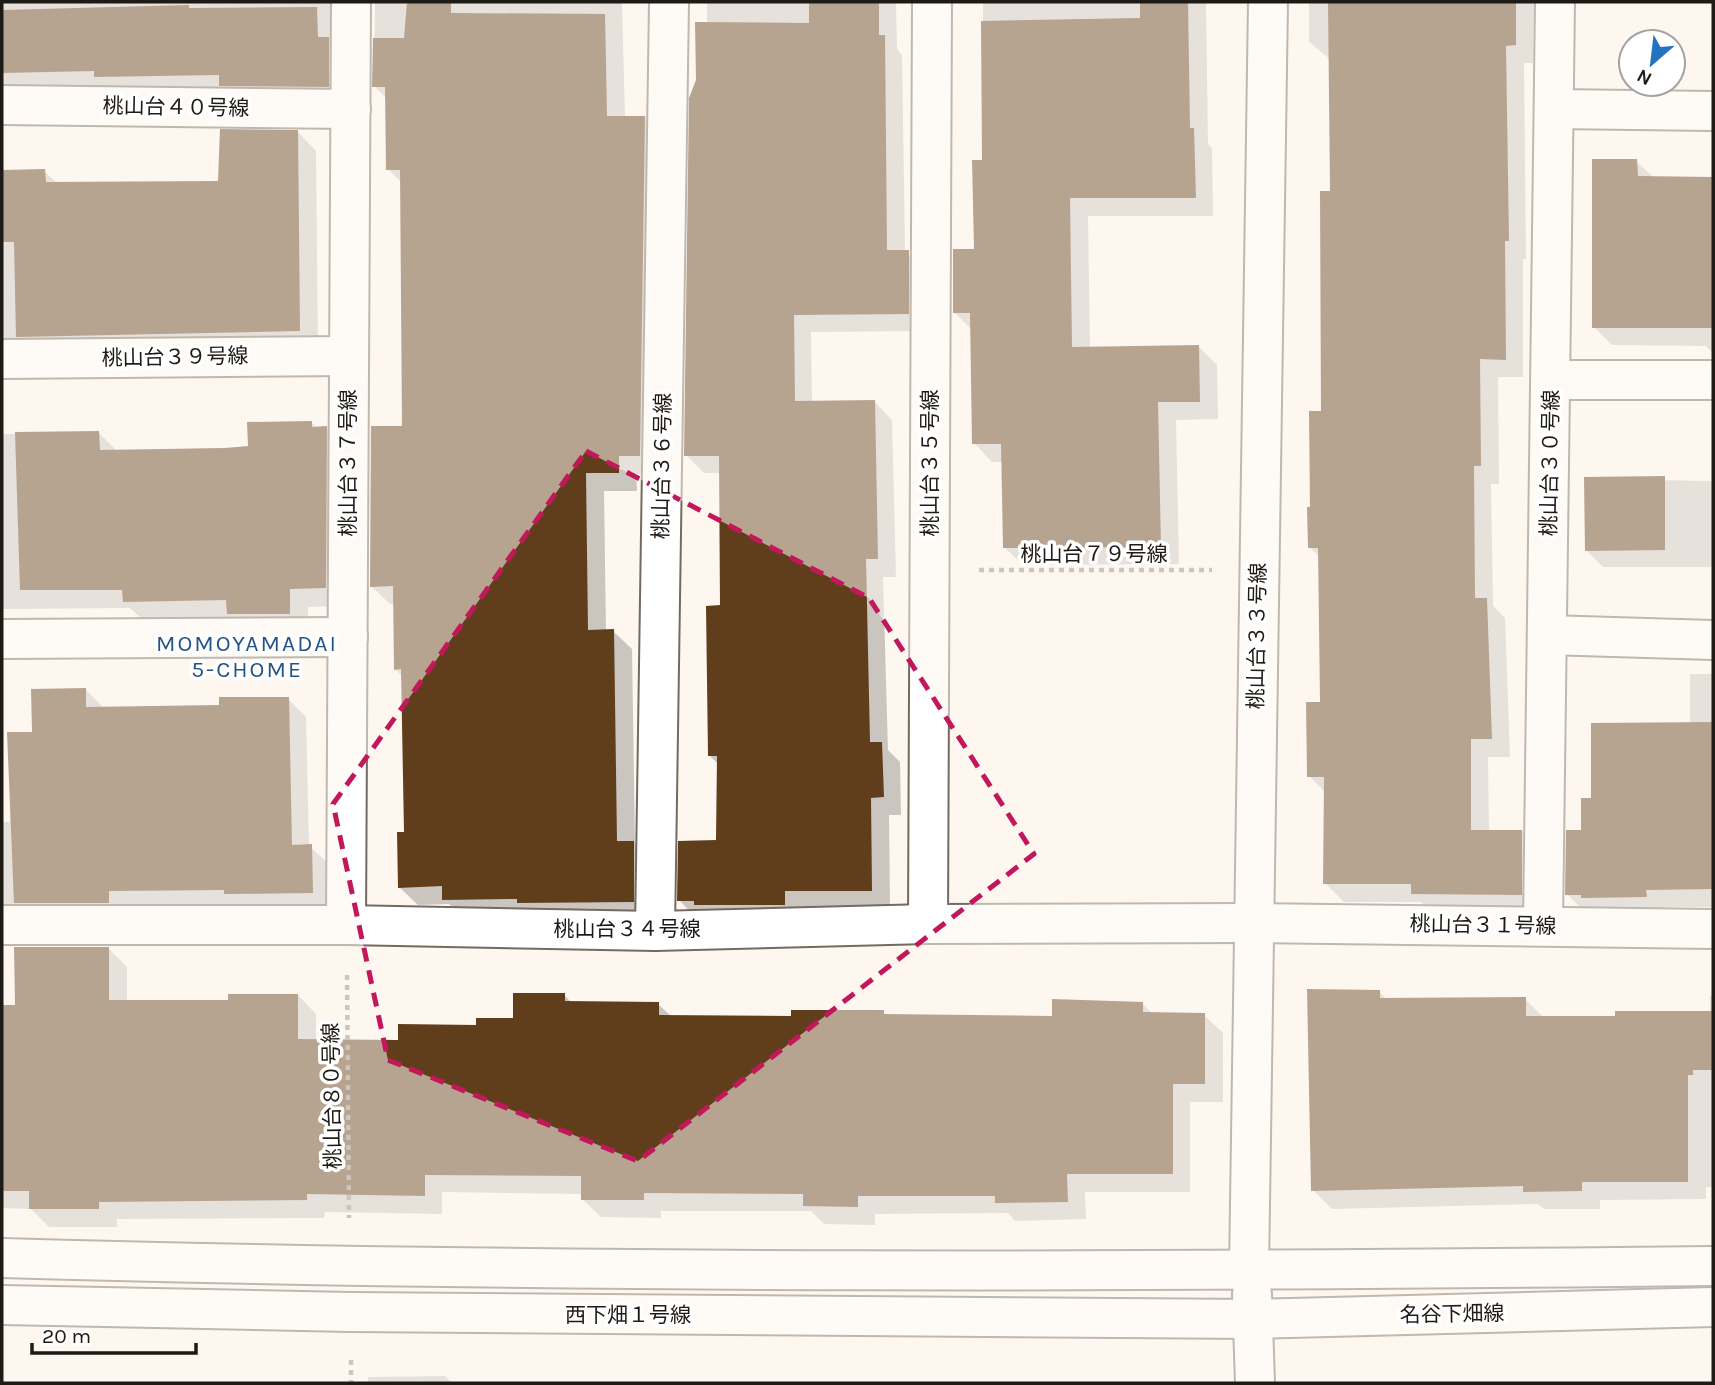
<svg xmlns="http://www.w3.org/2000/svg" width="1715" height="1385" viewBox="0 0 1715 1385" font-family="Karla,'Noto Sans JP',sans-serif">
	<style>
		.shadow { fill: #0003 }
		.building { fill: #613e1b }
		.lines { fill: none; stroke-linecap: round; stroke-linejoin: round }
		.street-casing { stroke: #746a61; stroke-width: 42 }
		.secondary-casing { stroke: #746a61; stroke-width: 42 }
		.path { stroke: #8f8984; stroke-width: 4.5; stroke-dasharray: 5 5; stroke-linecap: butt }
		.street { stroke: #fff; stroke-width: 38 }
		.secondary { stroke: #fff; stroke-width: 38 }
		.marked { fill: none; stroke: #c2185b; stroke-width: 5; stroke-dasharray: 14 9; stroke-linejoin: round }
		.labels { text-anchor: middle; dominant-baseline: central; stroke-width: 7; stroke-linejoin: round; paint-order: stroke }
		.street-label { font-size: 21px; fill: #1e1a16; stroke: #fff }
		.neighbourhood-label { font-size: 23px; letter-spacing: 2px; fill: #235487; stroke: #fff }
	</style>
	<rect width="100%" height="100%" fill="#fef7f0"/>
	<!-- shadow -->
	<g class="shadow">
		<path d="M2 2H358L347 105 2 90Z"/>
		<path d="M375 2H622L625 118 645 117 663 136 658 474H636L637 491H604L606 631H613L632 649 635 844 652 861 651 919 463 918 449 904 418 905 399 887 406 834 403 677 395 669V604H390L371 586 404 427 402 183 388 169 387 99 374 86Z"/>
		<path d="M707 2H896L897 49 902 55 905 252 927 270 926 331 811 332 812 402 874 401 892 420 896 577H883L888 750 900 762 901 815H889L890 909 697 919 679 900 718 842V764L710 756 722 607 721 473H704L686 455 698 81 707 24Z"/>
		<path d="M983 2H1206L1208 144 1212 148 1213 216H1088L1090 348 1199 347 1217 365 1218 419 1176 420 1179 564 1023 565 1004 547 1003 462H992L974 443 972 330 954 312 976 251 984 162Z"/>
		<path d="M1309 2H1534L1533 63H1524L1526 259H1523V377H1498L1499 484H1491L1493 606 1505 618 1510 757H1488L1489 832 1522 831 1540 850 1539 912H1432L1421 902H1344L1325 883 1326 793 1309 776 1321 704 1320 557 1309 547 1311 413 1323 412 1332 193 1331 60 1309 42Z"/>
		<path d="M298 132 316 151 318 349 2 351V171H44L58 184 219 183Z"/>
		<path d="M1636 161 1654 178 1713 179V353L1706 346 1612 345 1594 327Z"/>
		<path d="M312 423 317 428H326L345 447 344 606 308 607V632H247L233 618 143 620 130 608 2 609V434L99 433 117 451 250 447Z"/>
		<path d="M1586 479 1713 481V567H1603L1586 550Z"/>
		<path d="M1690 674H1713V907H1664V914L1585 912 1567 894 1593 800 1690 723Z"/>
		<path d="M85 689 104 708 221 706 288 699 306 717 309 846 329 864 331 911 2 915V822H10L9 734 34 733Z"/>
		<path d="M109 949 127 967V1001L230 1002 298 995 316 1014V1041L400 1042 514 1020 564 995 572 1003 658 1004 671 1016 793 1017 883 1012 887 1016 1054 1017 1143 1004 1153 1014 1204 1015 1223 1033V1102H1190V1192H1085L1086 1219 1015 1221 1008 1213 875 1214V1225L824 1224 811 1211H661V1218L601 1217 582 1199V1194L442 1192V1214L325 1212 324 1218 117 1219V1227H49L31 1209 2 1208V1015Z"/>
		<path d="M1379 991 1387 1000 1525 999 1544 1018 1710 1013V996H1713V1187H1706V1199L1600 1200V1209H1544L1538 1204 1332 1209 1313 1190Z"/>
		<path d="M445 1376 452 1383H368V1377Z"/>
	</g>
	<!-- building -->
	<g class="building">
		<path d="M407 2H451V13L605 14 607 116H645L640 456H619V473H586L588 630 614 629 617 841H634V902L517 903V899L442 900V886L398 888 397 832H404L401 669 394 670 393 586 370 587 371 426H402L400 170H386L385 87H372L373 38H404Z"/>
		<path d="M809 2H879V35H885L887 250H909V314L794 315 795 401 875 400 878 559H866L870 742H882L884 797 871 798 872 891H785V905H694V901H677L678 841 716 840 717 756H708L706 606 720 605 719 456H684L689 98 696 80 695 22 809 23Z"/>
		<path d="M1140 2H1188L1190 128H1194L1196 198H1070L1072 347 1199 345 1200 402H1158L1161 547 1003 548 1001 444H972L970 313H953V249H974L972 160H982L981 21 1140 18Z"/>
		<path d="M1328 2H1516V45L1506 46 1509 241H1505L1506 360 1480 359 1481 466H1474L1475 598H1487L1492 739H1471V830H1522V895L1411 894V884H1323L1324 777H1307L1306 702H1320L1318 548H1308L1307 507H1310L1309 411H1321L1320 191H1330Z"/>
		<path d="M189 5V8L317 7 318 37H329V87L219 86V75L94 77V71L2 73V10Z"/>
		<path d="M220 129 298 130 300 331 16 337 14 242H2V170L45 169 46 182 218 181Z"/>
		<path d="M1592 159H1637L1638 176 1713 177V328H1592Z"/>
		<path d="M312 421V427L327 426 326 588 290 589V614H227L226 600 123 602 122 590H20L15 432 99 431 100 450 226 448 248 446 247 422Z"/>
		<path d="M1665 476V550L1585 551 1584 477Z"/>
		<path d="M86 688V707L219 705V697H289L292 845 312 844 313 893 224 894V890L109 891V903H14L7 732H32L31 689Z"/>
		<path d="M1713 722V889L1646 890 1647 897 1581 898V895H1565L1566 830H1581V798H1591V723Z"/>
		<path d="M14 947H109V1000H228V994H298V1039L398 1040V1024L476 1025V1018H513V993H565V1001L659 1002V1015L791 1016V1010H884V1014L1052 1016V999L1143 1002V1012L1205 1013V1084H1173V1174H1067L1068 1202 995 1203V1196H858V1207L803 1206V1194L644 1193V1200H581V1176L425 1175V1196L307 1194V1200L99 1202V1209H29V1191H2L3 1005H15Z"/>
		<path d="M1307 989 1380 990V998L1526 997V1016H1615V1011H1713V1070H1693V1075H1688V1182H1582V1191L1523 1192V1186L1311 1191Z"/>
	</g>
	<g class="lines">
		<defs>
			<g id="street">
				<path d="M2 105 351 109"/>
				<path d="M1556 109 1713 111"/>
				<path d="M2 359 349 356"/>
				<path d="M1552 380H1713"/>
				<path d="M1547 635 1713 640"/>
				<path d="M2 639 348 637"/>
				<path d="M928 924 932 2"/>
				<path d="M2 925H346L655 931 928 924 1252 923 1713 929"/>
				<path d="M346 925 351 2"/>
				<path d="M1543 925 1555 2"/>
				<path d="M655 931 669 2"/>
				<path d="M1249 1271 1268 2"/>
			</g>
			<g id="secondary">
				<path d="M2 1258C572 1274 1143 1272 1713 1266"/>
				<path d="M1252 1294 1255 1383"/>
				<path d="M2 1305 350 1312 1254 1319 1713 1307"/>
			</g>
		</defs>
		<!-- street casing -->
		<use href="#street" class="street-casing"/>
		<!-- secondary casing -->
		<use href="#secondary" class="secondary-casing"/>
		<!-- path -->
		<g class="path">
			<path d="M979 570H1212"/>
			<path d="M347 975 349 1218"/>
			<path d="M351 1360V1383"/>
		</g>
		<!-- street -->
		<use href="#street" class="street"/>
		<!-- secondary -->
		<use href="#secondary" class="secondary"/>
	</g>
	<!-- marked area -->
	<path d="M0 0H1715V1385H0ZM586 451 869 598 1034 854 638 1161 388 1060 333 804Z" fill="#fef7f0" fill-opacity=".55" fill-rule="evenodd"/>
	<path class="marked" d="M586 451 869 598 1034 854 638 1161 388 1060 333 804Z"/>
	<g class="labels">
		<!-- street labels -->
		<g class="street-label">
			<text transform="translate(176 107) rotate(1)">桃山台４０号線</text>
			<text transform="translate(175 357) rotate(-1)">桃山台３９号線</text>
			<text transform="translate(348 463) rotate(-90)">桃山台３７号線</text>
			<text transform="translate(930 463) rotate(-90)">桃山台３５号線</text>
			<text transform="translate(1550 463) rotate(-89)">桃山台３０号線</text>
			<text transform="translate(662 466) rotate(-89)">桃山台３６号線</text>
			<text x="1094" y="554">桃山台７９号線</text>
			<text transform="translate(1257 636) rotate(-89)">桃山台３３号線</text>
			<text transform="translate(1483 925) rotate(1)">桃山台３１号線</text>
			<text x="627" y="929">桃山台３４号線</text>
			<text transform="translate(332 1096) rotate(-91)">桃山台８０号線</text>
			<text transform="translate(1452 1314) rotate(-1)">名谷下畑線</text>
			<text x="628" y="1315">西下畑１号線</text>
		</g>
		<!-- neighbourhood labels -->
		<g class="neighbourhood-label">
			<text x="247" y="643">MOMOYAMADAI<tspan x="247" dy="26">5-CHOME</tspan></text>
		</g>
	</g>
	<!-- border -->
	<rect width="1715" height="1385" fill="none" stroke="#1e1a16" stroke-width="7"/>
	<!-- north arrow -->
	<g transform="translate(1652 63) rotate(208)"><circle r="33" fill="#ffffff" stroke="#a5a3a2" stroke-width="2"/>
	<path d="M0-5L12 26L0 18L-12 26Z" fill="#2373c2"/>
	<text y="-10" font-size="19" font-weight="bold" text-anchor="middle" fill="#1e1a16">N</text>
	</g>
	<!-- scale -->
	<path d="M32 1343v10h164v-10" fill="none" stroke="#1e1a16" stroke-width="3.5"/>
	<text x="42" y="1343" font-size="21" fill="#1e1a16" stroke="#ffffff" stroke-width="5" paint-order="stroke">20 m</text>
</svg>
